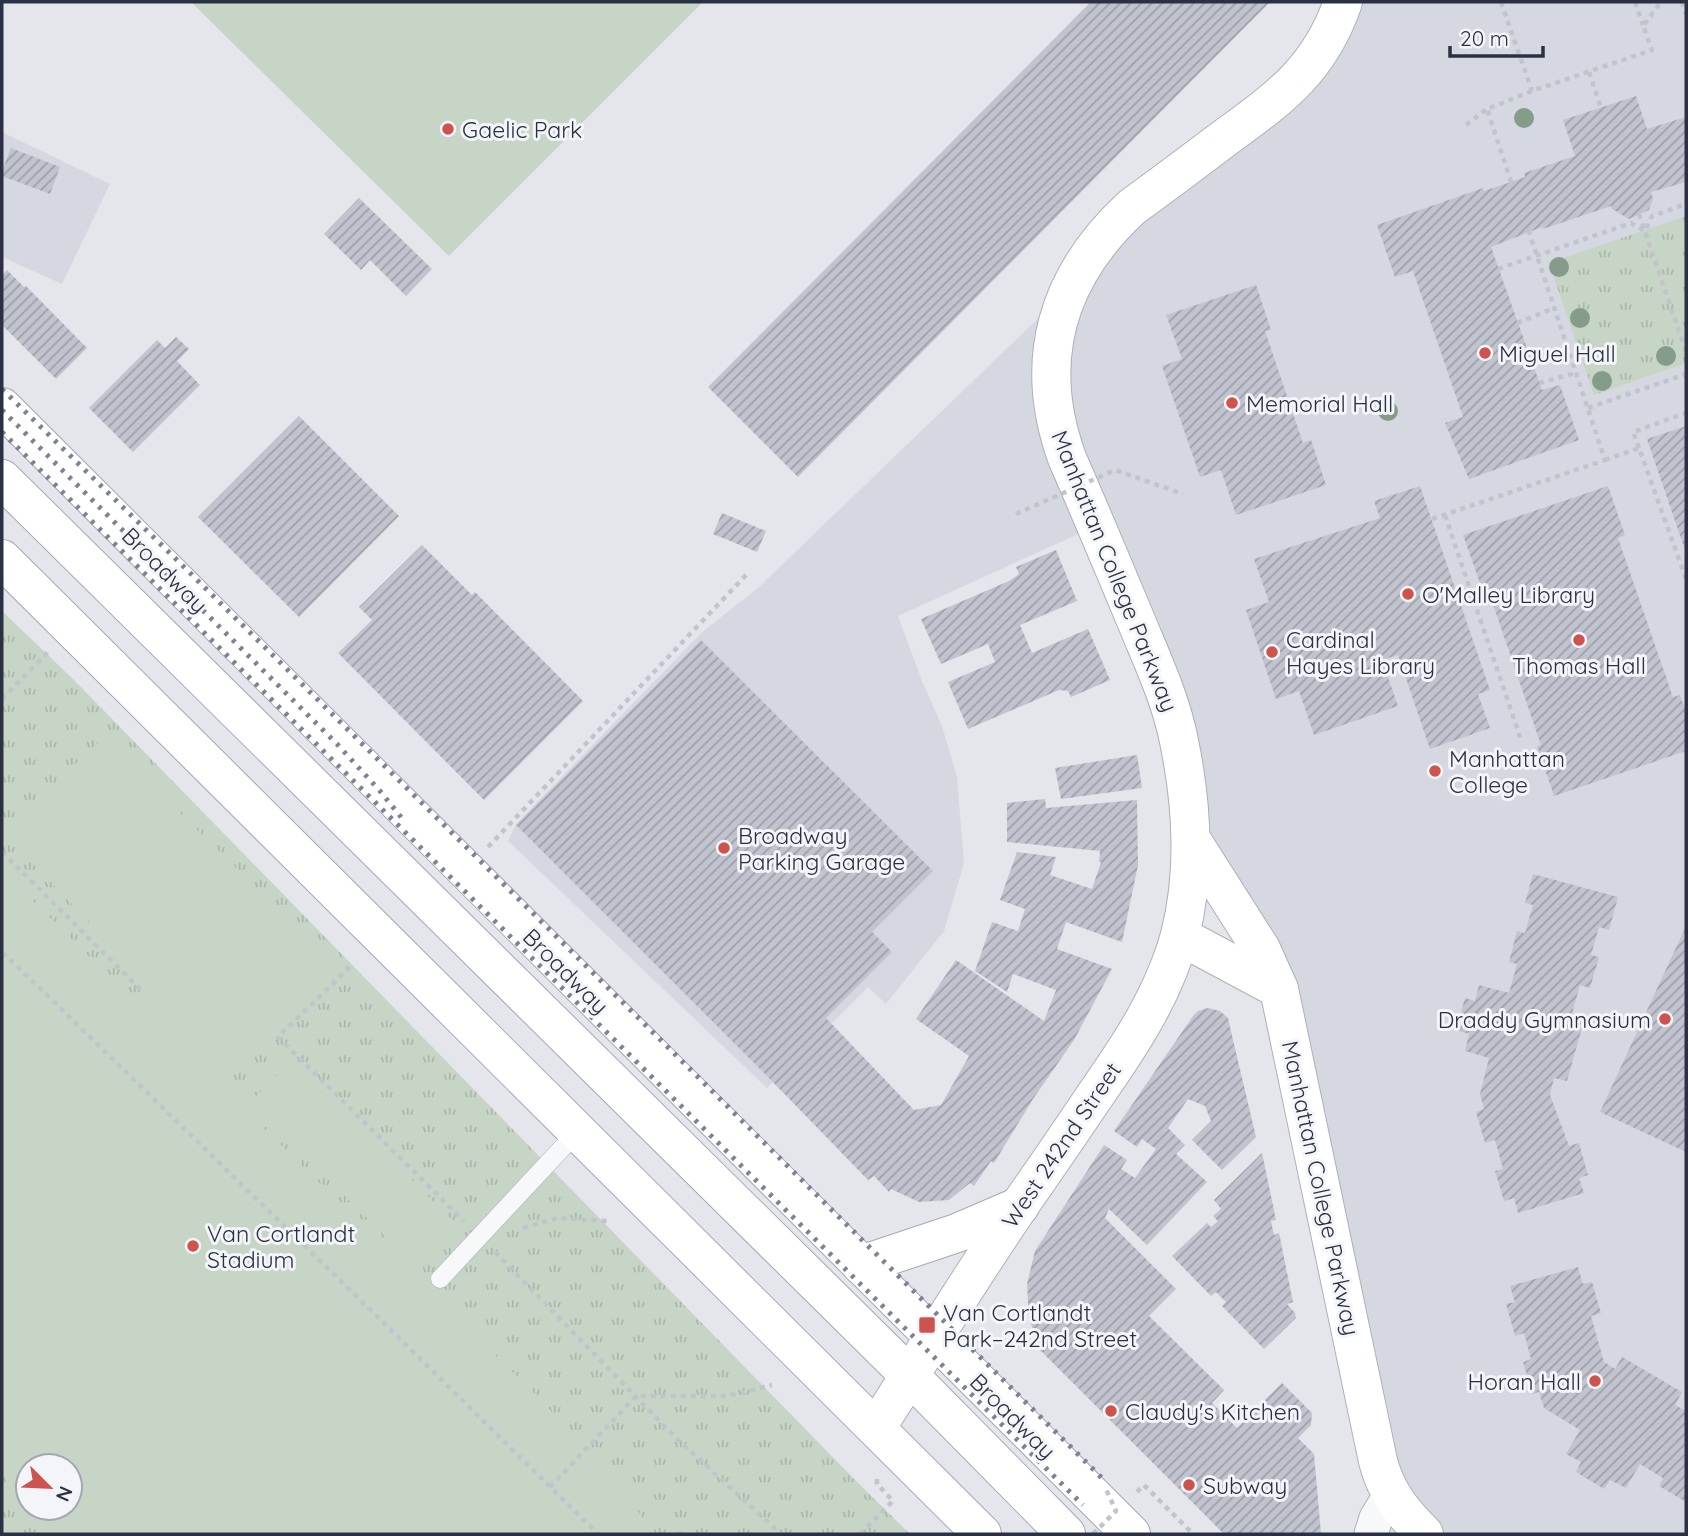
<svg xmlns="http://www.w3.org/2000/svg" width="1688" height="1536" viewBox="0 0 1688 1536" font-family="Quicksand,sans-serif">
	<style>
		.built { fill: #d6d8e1 }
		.park { fill: url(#park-tufts); fill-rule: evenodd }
		.garden { fill: #c7d5c6 }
		.building { fill: url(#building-hatch) }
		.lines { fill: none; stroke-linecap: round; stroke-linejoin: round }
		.lane-casing { stroke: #adafba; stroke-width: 19 }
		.street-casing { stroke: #adafba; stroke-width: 35 }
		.secondary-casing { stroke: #adafba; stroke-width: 40 }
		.primary-casing { stroke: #a4a8b7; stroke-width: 40 }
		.path { stroke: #c2c4cb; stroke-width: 4.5; stroke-dasharray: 5 5; stroke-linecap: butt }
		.lane { stroke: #f7f8fa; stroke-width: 18 }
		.street { stroke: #f7f8fa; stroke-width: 33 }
		.secondary { stroke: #fff; stroke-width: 38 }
		.primary { stroke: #fff; stroke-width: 38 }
		.rail { stroke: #7e8295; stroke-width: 5; stroke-dasharray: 3.5 7; stroke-linecap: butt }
		.path-bridge { stroke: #c2c4cb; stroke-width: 4.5; stroke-dasharray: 5 5; stroke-linecap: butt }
		.tree { fill: #869c8a }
		.poi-dot { fill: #cc534e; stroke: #f4f5f9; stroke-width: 2.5 }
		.labels { text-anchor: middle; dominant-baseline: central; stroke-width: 6; stroke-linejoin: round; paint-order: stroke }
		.poi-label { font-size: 23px; fill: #2c3044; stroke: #f4f5f9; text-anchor: start }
		.street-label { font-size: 23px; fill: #2c3044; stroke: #f4f5f9 }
	</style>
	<defs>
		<pattern id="park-tufts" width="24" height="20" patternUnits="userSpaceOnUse" patternTransform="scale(1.75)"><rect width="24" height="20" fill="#c7d5c6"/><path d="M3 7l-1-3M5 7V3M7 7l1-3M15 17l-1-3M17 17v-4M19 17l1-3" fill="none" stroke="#abb7ab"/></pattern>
		<pattern id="building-hatch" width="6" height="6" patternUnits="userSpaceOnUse" patternTransform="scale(1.75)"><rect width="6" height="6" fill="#c1c4ce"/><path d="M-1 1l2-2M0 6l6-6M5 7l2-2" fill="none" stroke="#9da0a9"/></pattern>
	</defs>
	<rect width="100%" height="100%" fill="#e4e6ec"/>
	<!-- built -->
	<g class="built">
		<path d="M1343 2H1686V1534H1424L1402 1511 1279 989 1191 839 1096 526 898 616 922 681 942 726 957 777 964 863 944 931 886 1004 868 987 767 1088 508 841 516 824 701 633 759 587 1049 308 1276 100Z"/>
		<path d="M2 132 110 184 62 284 2 257Z"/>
	</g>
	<!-- park -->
	<g class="park">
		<path d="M1686 216V363L1594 395 1549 263Z"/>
		<path d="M2 611 74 680 859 1484 910 1534H2ZM28 1466H70V1508H28Z"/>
	</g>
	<!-- garden -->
	<g class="garden">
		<path d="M191 2H703L449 256Z"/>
		<path d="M103 738 340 969 278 1028 221 1086 547 1406C554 1415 560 1424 568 1432 594 1459 641 1496 646 1534H61L35 1508H70V1466H28V1501L2 1475V870L133 1000 149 983 2 832Z"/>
		<path d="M291 1061 458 1226 417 1268 250 1102Z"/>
	</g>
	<!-- building -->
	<g class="building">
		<path d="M1091 2H1270L798 477 708 387Z"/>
		<path d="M1636 96 1647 129 1686 117V182L1651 192 1653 199 1649 210 1629 219 1612 209 1611 206 1543 229 1542 227 1491 247 1542 390 1560 385 1579 440 1469 479 1445 423 1463 417 1413 271 1395 277 1377 225 1483 188 1484 191 1511 182 1525 177 1524 173 1575 156 1563 120Z"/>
		<path d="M11 148 60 167 50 194 2 176V171Z"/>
		<path d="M359 198 432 269 406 296 370 260 361 270 324 234Z"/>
		<path d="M7 270 24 287 26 286 87 348 56 379 2 325V275Z"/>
		<path d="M1256 285 1271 330 1265 331 1303 443 1311 440 1326 485 1236 515 1221 470 1200 477 1162 366 1182 359 1166 315Z"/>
		<path d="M176 337 189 349 177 361 200 385 133 452 89 408 157 340 165 348Z"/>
		<path d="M299 416 399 516 299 617 198 517Z"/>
		<path d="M1686 426V553L1647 439Z"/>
		<path d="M1420 486 1490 690 1478 694 1490 728 1430 749 1398 655 1382 660 1398 706 1314 735 1299 691 1276 699 1246 610 1269 602 1254 559 1380 518 1374 501Z"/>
		<path d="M1608 486 1625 535 1618 538 1673 697 1680 695 1686 713V751L1554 796 1537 746 1541 745 1486 584 1481 586 1463 535Z"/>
		<path d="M722 513 766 531 757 552 713 534Z"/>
		<path d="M422 545 472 595 475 592 583 701 484 800 338 653 372 620 359 607Z"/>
		<path d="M1056 550 1077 601 1020 625 1032 653 1088 629 1110 680 1071 697 1068 691 1059 690 968 729 948 682 995 662 988 644 941 664 921 619 1009 581 1019 574 1016 567Z"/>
		<path d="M701 640 933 871 872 932 892 952 826 1018 914 1110 941 1105 969 1056 916 1019 956 960 1044 1021 1056 990 1013 974 1007 992 975 971 992 922 1018 931 1025 909 1000 900 1017 852 1056 857 1050 875 1092 889 1101 862H1099L1100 851 1007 842V803L1045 799 1046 808 1137 800 1138 865 1122 942 1066 922 1057 949 1112 969 1074 1040 1033 1099 994 1163 991 1161 974 1186 970 1183 949 1200 919 1202 891 1189 889 1192 874 1176 868 1180 767 1076 516 825Z"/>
		<path d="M1137 755 1142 788 1061 799 1055 768Z"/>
		<path d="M1533 874 1618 897 1609 930 1599 927 1591 955 1599 957 1590 988 1580 985 1572 1014 1585 1017 1567 1081 1554 1078 1550 1095 1569 1146 1579 1143 1588 1175 1579 1178 1584 1193 1518 1213 1514 1198 1504 1201 1495 1171 1503 1169 1495 1140 1485 1143 1476 1112 1484 1109 1480 1094 1489 1058 1465 1051 1469 1034 1456 1030 1465 998 1475 1001 1479 985 1509 993 1517 964 1509 962 1517 931 1525 933 1533 905 1525 903Z"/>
		<path d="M1686 926V1152L1600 1112Z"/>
		<path d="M1208 1008 1220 1011 1228 1018 1229 1023 1256 1137 1222 1170 1192 1140 1211 1121 1205 1106 1188 1099 1168 1128 1185 1145 1176 1154 1207 1182 1147 1245 1109 1209 1105 1218 1176 1289 1149 1316 1224 1390 1212 1403 1237 1428 1282 1383 1312 1413 1311 1425 1298 1438 1314 1454 1321 1534H1224L1040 1350 1029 1318 1027 1284 1035 1251 1104 1145 1127 1160 1121 1169 1135 1178 1156 1149 1142 1139 1137 1147 1114 1131 1193 1016 1198 1011Z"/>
		<path d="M1262 1153 1276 1220 1271 1221 1274 1235 1279 1233 1293 1302 1287 1304 1295 1313 1296 1318 1264 1349 1222 1306 1226 1302 1216 1292 1211 1296 1172 1256 1207 1223 1211 1227 1218 1221 1213 1216 1221 1209 1214 1200Z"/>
		<path d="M1578 1267 1583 1284 1592 1282 1601 1313 1591 1316 1604 1362 1615 1369 1622 1357 1682 1392 1675 1405 1686 1411V1502L1659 1486 1663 1478 1640 1464 1626 1488 1610 1480 1604 1489 1576 1472 1581 1462 1566 1454 1580 1430 1544 1408 1539 1392 1532 1394 1523 1362 1531 1359 1524 1333 1515 1336 1506 1304 1515 1302 1510 1286Z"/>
	</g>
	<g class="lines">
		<defs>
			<path id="lane" d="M440 1279 577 1132"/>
			<path id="street" d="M1371 1534 1376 1518 1390 1495"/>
			<g id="secondary">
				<path d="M1191 839 1261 949 1279 989 1378 1461C1386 1492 1401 1511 1424 1534"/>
				<path d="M1180 936 1279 989"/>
				<path d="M876 1428C924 1354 970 1278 1020 1205 1045 1169 1070 1133 1094 1097 1129 1047 1164 995 1180 935 1196 872 1192 804 1179 741 1171 700 1153 662 1137 623 1114 568 1091 513 1067 458 1032 361 1056 277 1132 207 1161 186 1189 165 1218 143 1276 100 1318 74 1343 2"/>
			</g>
			<g id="primary">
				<path d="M2 407 1131 1534"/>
				<path d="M2 479 910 1376 1066 1534"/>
				<path d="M2 559 982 1534"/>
				<path d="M861 1265 957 1233 1020 1206"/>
			</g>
		</defs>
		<!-- lane casing -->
		<use href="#lane" class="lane-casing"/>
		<!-- street casing -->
		<use href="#street" class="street-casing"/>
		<!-- secondary casing -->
		<use href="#secondary" class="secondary-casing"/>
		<!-- primary casing -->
		<use href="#primary" class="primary-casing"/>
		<!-- path -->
		<g class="path">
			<path d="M1501 2 1532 91"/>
			<path d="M1635 2 1643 25"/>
			<path d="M1682 2 1686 14"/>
			<path d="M1589 72 1601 108"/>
			<path d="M1466 125 1487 109"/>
			<path d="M1511 182 1487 109 1532 91 1652 50 1643 26 1661 2"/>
			<path d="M1639 214 1686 352"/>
			<path d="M1498 269 1631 223 1645 231 1652 216 1686 204"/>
			<path d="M1517 323 1554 308"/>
			<path d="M1539 383 1576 373"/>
			<path d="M1588 408 1686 374"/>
			<path d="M1639 448 1633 432 1686 413"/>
			<path d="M1605 460 1639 448 1686 579"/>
			<path d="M1445 515 1521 740"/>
			<path d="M1432 519 1605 460 1529 232"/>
			<path d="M2 699 48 652"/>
			<path d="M488 847 747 574"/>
			<path d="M2 852 142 991"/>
			<path d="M2 953 15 964 391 1330 598 1534"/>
			<path d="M350 967 278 1037 464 1221"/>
			<path d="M523 1228 558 1218 607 1221"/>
			<path d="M495 1252 676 1438 781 1534"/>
			<path d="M550 1487 636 1396H721L738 1394 772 1385"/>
			<path d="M1137 1492 1144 1485 1193 1534"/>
			<path d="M677 1534 683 1533 684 1534"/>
			<path d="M860 1534 893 1501 877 1484V1478"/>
		</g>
		<!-- lane -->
		<use href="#lane" class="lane"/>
		<!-- street -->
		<use href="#street" class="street"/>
		<!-- secondary -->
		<use href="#secondary" class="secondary"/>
		<!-- primary -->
		<use href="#primary" class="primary"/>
		<!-- rail -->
		<g class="rail">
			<path d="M2 389 181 564 1105 1481"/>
			<path d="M2 410 337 744 380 791 405 822"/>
			<path d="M2 432 1083 1505"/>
		</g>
		<!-- path-bridge -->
		<g class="path-bridge">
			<path d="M1016 514 1115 470 1183 494"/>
			<path d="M1093 1534 1116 1511 1105 1487"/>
		</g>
	</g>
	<!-- trees -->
	<g class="tree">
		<circle cx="1524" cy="118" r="10"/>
		<circle cx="1559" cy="267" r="10"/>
		<circle cx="1580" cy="318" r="10"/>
		<circle cx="1666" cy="356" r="10"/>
		<circle cx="1602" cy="381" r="10"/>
		<circle cx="1388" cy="411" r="10"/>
	</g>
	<!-- markers -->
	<g class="poi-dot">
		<circle cx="448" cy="129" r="7"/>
		<circle cx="1485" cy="353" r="7"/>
		<circle cx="1232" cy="403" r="7"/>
		<circle cx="1408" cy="594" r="7"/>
		<circle cx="1579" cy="640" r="7"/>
		<circle cx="1272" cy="652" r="7"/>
		<circle cx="1435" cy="771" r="7"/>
		<circle cx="724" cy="848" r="7"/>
		<circle cx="1665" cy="1019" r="7"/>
		<circle cx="193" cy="1246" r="7"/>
		<rect x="918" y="1316" width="18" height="18" rx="3.5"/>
		<circle cx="1595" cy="1381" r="7"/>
		<circle cx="1111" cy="1411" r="7"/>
		<circle cx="1189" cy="1485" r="7"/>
	</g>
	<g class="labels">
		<!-- poi labels -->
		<g class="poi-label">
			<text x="462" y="129">Gaelic Park</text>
			<text x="1499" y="353">Miguel Hall</text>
			<text x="1246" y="403">Memorial Hall</text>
			<text x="1422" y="594">O'Malley Library</text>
			<text x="1286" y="639">Cardinal<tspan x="1286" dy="26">Hayes Library</tspan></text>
			<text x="1579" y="665" text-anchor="middle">Thomas Hall</text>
			<text x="1449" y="758">Manhattan<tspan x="1449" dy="26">College</tspan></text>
			<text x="738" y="835">Broadway<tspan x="738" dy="26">Parking Garage</tspan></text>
			<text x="1651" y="1019" text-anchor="end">Draddy Gymnasium</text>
			<text x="207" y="1233">Van Cortlandt<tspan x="207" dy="26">Stadium</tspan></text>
			<text x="943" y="1312">Van Cortlandt<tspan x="943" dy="26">Park–242nd Street</tspan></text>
			<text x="1581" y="1381" text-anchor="end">Horan Hall</text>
			<text x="1125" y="1411">Claudy's Kitchen</text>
			<text x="1203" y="1485">Subway</text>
		</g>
		<!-- street labels -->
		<g class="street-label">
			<text transform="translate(165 570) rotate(45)">Broadway</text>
			<text transform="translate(1115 571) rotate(68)">Manhattan College Parkway</text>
			<text transform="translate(566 971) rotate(45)">Broadway</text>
			<text transform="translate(1061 1145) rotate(-56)">West 242nd Street</text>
			<text transform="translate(1321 1188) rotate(78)">Manhattan College Parkway</text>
			<text transform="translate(1013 1416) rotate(45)">Broadway</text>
		</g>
	</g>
	<!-- border -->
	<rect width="1688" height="1536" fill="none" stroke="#2c3044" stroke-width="7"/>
	<!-- north arrow -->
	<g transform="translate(49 1487) rotate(114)"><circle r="33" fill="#f4f5f9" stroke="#a4a6b1" stroke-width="2"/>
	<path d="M0-5L12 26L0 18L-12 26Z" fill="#cc534e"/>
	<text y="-10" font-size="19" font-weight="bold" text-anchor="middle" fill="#2c3044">N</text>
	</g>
	<!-- scale -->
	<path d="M1450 46v10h93v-10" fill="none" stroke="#2c3044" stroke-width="3.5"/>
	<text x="1460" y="46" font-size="21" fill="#2c3044" stroke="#f4f5f9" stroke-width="5" paint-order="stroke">20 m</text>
</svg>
